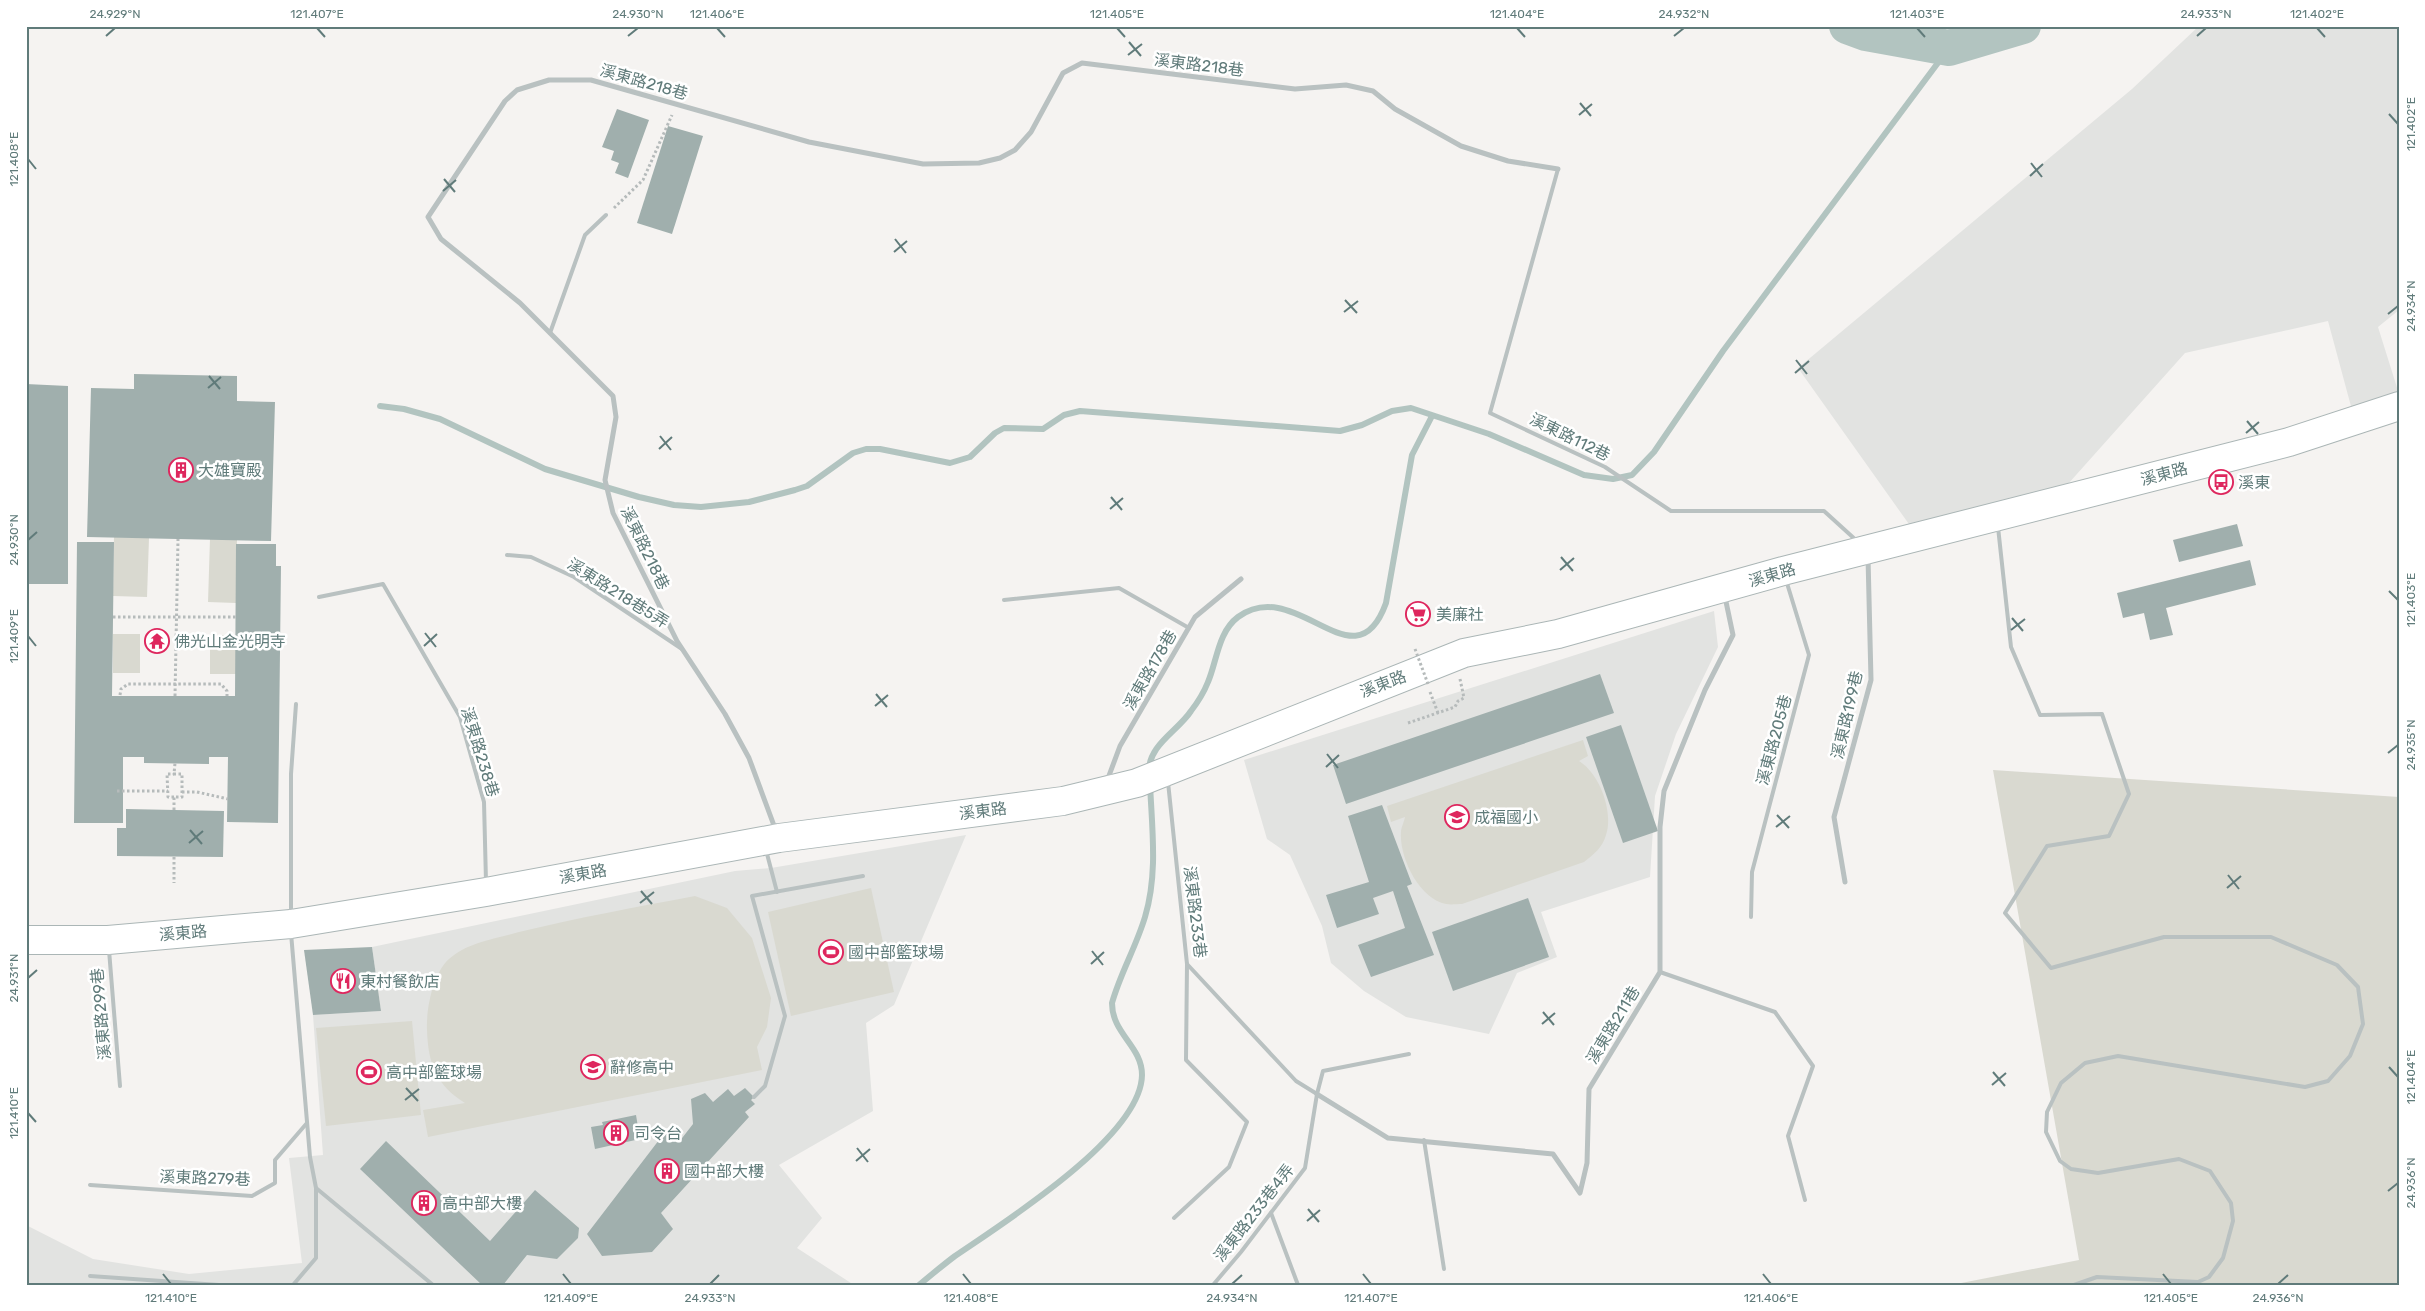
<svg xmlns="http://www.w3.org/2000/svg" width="2425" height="1311" viewBox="0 0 2425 1311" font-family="Rubik,'Noto Sans TC',sans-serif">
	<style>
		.built { fill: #e2e3e1 }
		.green { fill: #d9d9d0 }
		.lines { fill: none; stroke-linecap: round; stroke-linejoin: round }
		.stream { stroke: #b2c4c0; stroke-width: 6 }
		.river { stroke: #b2c4c0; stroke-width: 36 }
		.building { fill: #a0afad }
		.secondary-casing { stroke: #abb6b6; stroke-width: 30 }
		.path { stroke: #b6bbbb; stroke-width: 3; stroke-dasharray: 2.5 2.5; stroke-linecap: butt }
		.service { stroke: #b9c1c1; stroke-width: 4 }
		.minor { stroke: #b9c1c1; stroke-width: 5 }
		.secondary { stroke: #fff; stroke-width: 28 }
		.path-bridge { stroke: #b6bbbb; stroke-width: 3; stroke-dasharray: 2.5 2.5; stroke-linecap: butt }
		.ticks { fill: none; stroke: #607b7a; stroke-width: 2 }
		.labels { text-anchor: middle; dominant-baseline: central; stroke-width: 5; stroke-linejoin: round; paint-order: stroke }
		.street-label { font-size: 16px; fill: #607b7a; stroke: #fff }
		.poi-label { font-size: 16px; fill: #607b7a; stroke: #fff; text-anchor: start }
		.neatline { fill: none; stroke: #607b7a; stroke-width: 2 }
		.ticks-label { font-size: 12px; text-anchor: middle; fill: #607b7a }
	</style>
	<rect width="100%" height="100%" fill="#f5f3f1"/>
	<!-- built -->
	<g class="built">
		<path d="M2199 26H2399V310L2378 327 2399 394 2352 410 2328 321 2185 353 2068 484 1911 527 1798 368 2132 89Z"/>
		<path d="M1714 611 1718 647 1676 734 1655 796 1650 877 1541 912 1557 957 1517 973 1489 1034 1406 1017 1364 991 1331 963 1322 926 1290 855 1267 839 1244 760Z"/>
		<path d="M966 835 894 1005 866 1023 873 1111 779 1165 822 1218 797 1248 854 1285H26V1225L93 1259 189 1274 302 1263 289 1158 323 1155 313 1015 381 1011 372 947 735 871 771 868Z"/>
	</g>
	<!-- green -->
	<g class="green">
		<path d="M114 537 149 538 147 597 113 596Z"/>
		<path d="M210 539 237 540 236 603 208 602Z"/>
		<rect x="113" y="634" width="27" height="39"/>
		<rect x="210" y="635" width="26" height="39"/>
		<path d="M1583 740 1588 756 1579 761C1599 773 1614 811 1606 835 1603 847 1593 855 1584 862L1462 904C1457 904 1451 905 1446 904 1419 899 1399 857 1401 832 1401 828 1404 822 1405 817L1391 822 1387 806Z"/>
		<path d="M1993 770 2399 797V1285H1951L2079 1260Z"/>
		<path d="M871 888 894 992 791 1016 768 912Z"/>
		<path d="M695 896 727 908 752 938 771 998 767 1027 757 1047 762 1070 428 1137 423 1110 465 1103C436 1085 428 1063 427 1030 426 1009 433 973 449 959 468 942 495 939 519 932 577 918 636 907 695 896Z"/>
		<path d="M412 1021 421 1115 326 1126 316 1028Z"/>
	</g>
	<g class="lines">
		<!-- stream -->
		<g class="stream">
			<path d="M380 406 404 409 440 419 545 469 639 497 674 505 701 507 749 502 795 490 807 486 853 453 866 449H880L950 463 970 457 995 433 1004 428 1043 429 1064 415 1080 411 1340 431 1362 425 1392 411 1411 408 1489 434 1584 475 1613 479 1632 475 1654 452 1723 351 1949 48"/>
			<path d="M1149 772C1148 745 1178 731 1191 711 1198 702 1204 692 1208 682 1217 661 1218 632 1238 617 1297 574 1355 689 1386 603L1412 455 1432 416"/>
			<path d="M919 1285C931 1275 943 1265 955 1256 1003 1223 1141 1137 1142 1075 1142 1046 1112 1034 1112 1003 1120 974 1136 947 1145 917 1158 874 1152 829 1150 784"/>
		</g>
		<!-- river -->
		<path class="river" d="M1847 26 1866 33 1949 48 2023 26"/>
	</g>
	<!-- building -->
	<g class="building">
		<path d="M617 109 649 120 628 178 615 173 619 163 611 160 614 151 602 147Z"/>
		<path d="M668 126 703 136 672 234 637 223Z"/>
		<path d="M134 374 237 376V401L275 402 271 541 87 537 91 388 134 389Z"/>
		<path d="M26 384 68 386V584H26Z"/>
		<path d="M2237 524 2243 546 2179 562 2173 540Z"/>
		<path d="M77 542H114L112 696H235L236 544H276V566H281L278 823 227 822 228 757H209V764L144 763V757H123V823H74Z"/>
		<path d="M2250 560 2256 585 2166 608 2173 635 2150 640 2144 613 2123 618 2117 593Z"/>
		<path d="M1600 674 1614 713 1346 804 1333 765Z"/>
		<path d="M1621 725 1658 831 1623 843 1586 737Z"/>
		<path d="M1382 805 1412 884 1407 886 1434 955 1371 977 1358 945 1405 928 1393 891 1373 898 1379 914 1337 928 1326 895 1369 882 1348 816Z"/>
		<path d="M126 809 224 811 223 857 117 856V828H126Z"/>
		<path d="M1528 898 1549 957 1453 991 1432 932Z"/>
		<path d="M372 947 381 1011 313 1015 304 950Z"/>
		<path d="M745 1088 754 1097 751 1100 755 1104 745 1112 749 1117 661 1213 673 1229 652 1252 602 1256 587 1234 659 1140 667 1133 679 1142 693 1124 691 1099 705 1093 713 1102 728 1089 734 1096Z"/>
		<path d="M636 1115 640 1139 595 1149 591 1127 603 1125 602 1122Z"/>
		<path d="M386 1141 490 1241 535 1190 579 1228 578 1238 557 1259 527 1255 503 1285H482L360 1169Z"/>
	</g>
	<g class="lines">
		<defs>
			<path id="secondary" d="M26 940H108L291 924 486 892 779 838 1063 801 1137 783 1464 653 1558 634 1783 571 2289 442 2399 406"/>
		</defs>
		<!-- secondary casing -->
		<use href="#secondary" class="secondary-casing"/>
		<!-- path -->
		<g class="path">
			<path d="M614 208 643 180 672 115"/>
			<path d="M113 617H236"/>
			<path d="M1430 692 1438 713"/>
			<path d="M120 695 121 689 128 684H221L227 691V696"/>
			<path d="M175 696 178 539"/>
			<path d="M1408 723 1455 707 1458 701 1464 698 1460 679"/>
			<path d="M117 791H168"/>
			<path d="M182 792H197L228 799"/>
			<path d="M174 797H168L167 774H174"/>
			<path d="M174 810V797H182V774H174L175 763"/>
			<path d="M174 857V883"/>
		</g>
		<!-- service -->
		<g class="service">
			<path d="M1558 169 1490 413 1605 467 1671 511H1824L1857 541"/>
			<path d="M550 333 585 235 606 215"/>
			<path d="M1998 527 2011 647 2040 715 2102 714 2129 794 2109 836 2047 846 2005 913 2051 968 2164 937H2271L2337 965 2358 987 2363 1024 2350 1056 2328 1081 2305 1087 2118 1056 2085 1063 2061 1083 2047 1112 2046 1132 2060 1161 2071 1169 2098 1173 2179 1159 2210 1171 2231 1203 2233 1221 2223 1258 2209 1277 2198 1282 2097 1277 2074 1285"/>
			<path d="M507 555 531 557 574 577 682 649"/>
			<path d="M319 597 383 584 460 717 484 802 486 882"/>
			<path d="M1004 600 1119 588 1189 628"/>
			<path d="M1168 782 1187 964 1296 1081 1317 1094"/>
			<path d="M766 850 777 892"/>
			<path d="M291 914V774L296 704"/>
			<path d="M1751 917 1752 872 1809 655 1786 580"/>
			<path d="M291 933 310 1157 316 1188 433 1285"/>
			<path d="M109 950 120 1086"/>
			<path d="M1660 972 1775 1012 1813 1066 1788 1136 1805 1200"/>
			<path d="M754 1097 765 1086 785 1016 752 896 863 876"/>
			<path d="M1424 1140 1444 1269"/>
			<path d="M90 1185 252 1196 275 1183V1160L307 1123"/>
			<path d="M1271 1213 1298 1285"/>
			<path d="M1174 1218 1229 1167 1247 1122 1186 1060 1187 964"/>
			<path d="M90 1276 219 1285"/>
			<path d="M293 1285 316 1258V1188"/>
			<path d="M1213 1285 1241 1252 1305 1168 1317 1094 1323 1071 1409 1054"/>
		</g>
		<!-- minor -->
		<g class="minor">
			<path d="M1107 781 1120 746 1195 617 1241 579"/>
			<path d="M776 831 749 758 725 714 677 641 613 513 605 480 616 417 613 396 520 303 441 239 428 217 505 101 517 90 549 80H591L809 142 923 164 979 163 1000 158 1015 150 1031 132 1063 73 1082 63 1295 89 1346 85 1373 91 1395 109 1461 146 1508 161 1558 169"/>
			<path d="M1845 882 1834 817 1871 680 1868 557"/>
			<path d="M1317 1094 1388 1138 1553 1154 1580 1193 1587 1163 1589 1089 1660 972V827L1664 791 1705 690 1733 635 1725 597"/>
		</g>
		<!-- secondary -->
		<use href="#secondary" class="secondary"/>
		<!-- path-bridge -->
		<path class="path-bridge" d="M1415 649 1428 684"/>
	</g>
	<!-- ticks -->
	<path class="ticks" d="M317 28 325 37M717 28 725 37M1117 28 1125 37M1517 28 1525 37M1917 28 1925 37M2317 28 2325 37M106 36 115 28M628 36 638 28M1674 36 1684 28M2197 36 2206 28M1129 42 1141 56M1128 55 1142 44M1580 103 1591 116M2389 114 2398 124M1579 115 1592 104M28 159 36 169M2031 163 2042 177M2030 176 2043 164M444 179 455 192M443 191 456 180M895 239 906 253M894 252 907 241M1345 300 1357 313M1344 312 1358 301M2388 314 2398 306M1796 360 1807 374M1795 373 1809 361M209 376 220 389M208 388 221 377M2247 421 2258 434M2246 433 2259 422M660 436 671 450M659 449 672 437M1111 497 1122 510M1110 509 1123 498M28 540 37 532M1561 557 1573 571M1560 570 1574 558M2389 591 2398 600M2012 618 2023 631M2011 630 2025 619M425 633 436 647M28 636 36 646M424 646 437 634M876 694 887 707M875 706 888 695M2388 753 2398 745M1327 754 1338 768M1326 767 1339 755M1777 815 1789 828M1776 827 1790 816M190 830 202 844M189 843 203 831M2228 875 2239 889M2227 888 2241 876M641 891 652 904M640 903 654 892M1092 951 1103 965M1091 964 1104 952M28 978 37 970M1543 1012 1554 1025M1542 1024 1555 1013M2389 1067 2398 1077M1993 1072 2005 1086M1992 1085 2006 1073M406 1088 418 1101M405 1100 419 1089M28 1113 36 1122M857 1148 868 1162M856 1161 870 1149M2388 1191 2398 1183M1308 1209 1319 1222M1307 1221 1320 1210M163 1274 171 1284M563 1274 571 1284M963 1274 971 1284M1363 1274 1371 1284M1763 1274 1771 1284M2163 1274 2171 1284M710 1284 719 1275M1232 1284 1242 1275M2278 1284 2288 1275"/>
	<!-- icons -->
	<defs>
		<symbol id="building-ring" viewBox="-11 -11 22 22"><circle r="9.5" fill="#fff" stroke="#de275e" stroke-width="1.5"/><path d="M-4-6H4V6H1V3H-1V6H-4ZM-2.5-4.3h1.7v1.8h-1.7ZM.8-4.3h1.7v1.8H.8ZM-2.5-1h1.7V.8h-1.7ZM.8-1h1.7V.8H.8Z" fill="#de275e"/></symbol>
		<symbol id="bus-ring" viewBox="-11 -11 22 22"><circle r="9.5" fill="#fff" stroke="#de275e" stroke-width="1.5"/><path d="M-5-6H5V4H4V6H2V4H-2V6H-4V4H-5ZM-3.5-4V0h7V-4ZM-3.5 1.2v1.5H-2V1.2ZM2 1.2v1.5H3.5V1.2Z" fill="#de275e"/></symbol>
		<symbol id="supermarket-ring" viewBox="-11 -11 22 22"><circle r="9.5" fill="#fff" stroke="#de275e" stroke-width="1.5"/><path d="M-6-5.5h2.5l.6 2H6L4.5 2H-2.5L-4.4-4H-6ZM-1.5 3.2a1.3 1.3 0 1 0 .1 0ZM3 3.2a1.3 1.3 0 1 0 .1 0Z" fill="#de275e"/></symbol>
		<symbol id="temple-ring" viewBox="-11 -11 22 22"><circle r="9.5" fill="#fff" stroke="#de275e" stroke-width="1.5"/><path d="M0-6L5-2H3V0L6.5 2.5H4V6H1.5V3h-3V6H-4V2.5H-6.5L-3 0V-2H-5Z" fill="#de275e"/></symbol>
		<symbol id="school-ring" viewBox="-11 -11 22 22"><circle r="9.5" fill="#fff" stroke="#de275e" stroke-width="1.5"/><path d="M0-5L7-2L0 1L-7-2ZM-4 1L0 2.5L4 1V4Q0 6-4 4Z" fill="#de275e"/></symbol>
		<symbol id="stadium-ring" viewBox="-11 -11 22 22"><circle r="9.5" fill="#fff" stroke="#de275e" stroke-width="1.5"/><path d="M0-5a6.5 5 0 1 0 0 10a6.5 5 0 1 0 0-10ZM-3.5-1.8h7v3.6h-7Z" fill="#de275e"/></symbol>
		<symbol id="restaurant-ring" viewBox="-11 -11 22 22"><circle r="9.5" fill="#fff" stroke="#de275e" stroke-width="1.5"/><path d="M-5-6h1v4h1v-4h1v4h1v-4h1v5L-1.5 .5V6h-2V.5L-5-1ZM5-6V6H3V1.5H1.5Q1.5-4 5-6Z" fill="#de275e"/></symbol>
	</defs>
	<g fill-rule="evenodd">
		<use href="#building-ring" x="167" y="456" width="28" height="28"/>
		<use href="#bus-ring" x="2207" y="468" width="28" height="28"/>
		<use href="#supermarket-ring" x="1404" y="600" width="28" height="28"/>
		<use href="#temple-ring" x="143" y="627" width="28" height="28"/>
		<use href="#school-ring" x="1443" y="803" width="28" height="28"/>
		<use href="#stadium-ring" x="817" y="938" width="28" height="28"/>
		<use href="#restaurant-ring" x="329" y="967" width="28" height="28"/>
		<use href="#school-ring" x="579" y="1053" width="28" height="28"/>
		<use href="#stadium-ring" x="355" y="1058" width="28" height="28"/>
		<use href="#building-ring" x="602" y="1119" width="28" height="28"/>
		<use href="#building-ring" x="653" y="1157" width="28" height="28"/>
		<use href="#building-ring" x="410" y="1189" width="28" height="28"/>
	</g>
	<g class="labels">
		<!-- street labels -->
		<g class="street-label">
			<text transform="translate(1199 65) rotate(7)">溪東路218巷</text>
			<text transform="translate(644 82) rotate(16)">溪東路218巷</text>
			<text transform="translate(1570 437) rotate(26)">溪東路112巷</text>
			<text transform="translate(2164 474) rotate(-15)">溪東路</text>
			<text transform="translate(645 548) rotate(64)">溪東路218巷</text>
			<text transform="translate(1772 575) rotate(-16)">溪東路</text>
			<text transform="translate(618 593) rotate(32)">溪東路218巷5弄</text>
			<text transform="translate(1150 670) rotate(-60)">溪東路178巷</text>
			<text transform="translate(1383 684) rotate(-21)">溪東路</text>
			<text transform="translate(1847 715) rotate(-77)">溪東路199巷</text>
			<text transform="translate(1774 740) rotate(-75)">溪東路205巷</text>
			<text transform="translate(480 752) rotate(73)">溪東路238巷</text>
			<text transform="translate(983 811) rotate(-7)">溪東路</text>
			<text transform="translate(583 874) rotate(-10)">溪東路</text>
			<text transform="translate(1195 912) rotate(83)">溪東路233巷</text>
			<text transform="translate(183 933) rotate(-5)">溪東路</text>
			<text transform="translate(101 1014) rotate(-95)">溪東路299巷</text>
			<text transform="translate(1613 1025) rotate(-59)">溪東路211巷</text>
			<text transform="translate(205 1178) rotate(2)">溪東路279巷</text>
			<text transform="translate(1254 1213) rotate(-52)">溪東路233巷4弄</text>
		</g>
		<!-- poi labels -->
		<g class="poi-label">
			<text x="198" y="470">大雄寶殿</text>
			<text x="2238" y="482">溪東</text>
			<text x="1436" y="614">美廉社</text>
			<text x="174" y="641">佛光山金光明寺</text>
			<text x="1474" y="817">成福國小</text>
			<text x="848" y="952">國中部籃球場</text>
			<text x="360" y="981">東村餐飲店</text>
			<text x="610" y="1067">辭修高中</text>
			<text x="386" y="1072">高中部籃球場</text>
			<text x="634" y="1133">司令台</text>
			<text x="684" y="1171">國中部大樓</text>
			<text x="442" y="1203">高中部大樓</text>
		</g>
	</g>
	<!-- border -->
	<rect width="2425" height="1311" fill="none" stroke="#ffffff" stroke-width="55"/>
	<rect x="28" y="28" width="2370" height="1256" class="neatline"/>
	<g class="ticks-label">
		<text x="115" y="18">24.929°N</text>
		<text x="317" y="18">121.407°E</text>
		<text x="638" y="18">24.930°N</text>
		<text x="717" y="18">121.406°E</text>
		<text x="1117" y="18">121.405°E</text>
		<text x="1517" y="18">121.404°E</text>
		<text x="1684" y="18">24.932°N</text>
		<text x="1917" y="18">121.403°E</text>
		<text x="2206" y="18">24.933°N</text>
		<text x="2317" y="18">121.402°E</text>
		<text transform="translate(2411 124) rotate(-90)" y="4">121.402°E</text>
		<text transform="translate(14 159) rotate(-90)" y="4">121.408°E</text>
		<text transform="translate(2411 306) rotate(-90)" y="4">24.934°N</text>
		<text transform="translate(14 540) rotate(-90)" y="4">24.930°N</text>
		<text transform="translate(2411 600) rotate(-90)" y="4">121.403°E</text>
		<text transform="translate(14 636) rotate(-90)" y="4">121.409°E</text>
		<text transform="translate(2411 745) rotate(-90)" y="4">24.935°N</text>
		<text transform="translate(14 978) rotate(-90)" y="4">24.931°N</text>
		<text transform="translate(2411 1077) rotate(-90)" y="4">121.404°E</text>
		<text transform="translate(14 1113) rotate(-90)" y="4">121.410°E</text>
		<text transform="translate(2411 1183) rotate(-90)" y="4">24.936°N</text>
		<text x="171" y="1302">121.410°E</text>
		<text x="571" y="1302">121.409°E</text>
		<text x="710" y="1302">24.933°N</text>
		<text x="971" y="1302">121.408°E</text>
		<text x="1232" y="1302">24.934°N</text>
		<text x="1371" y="1302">121.407°E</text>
		<text x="1771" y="1302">121.406°E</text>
		<text x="2171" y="1302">121.405°E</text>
		<text x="2278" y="1302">24.936°N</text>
	</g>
</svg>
